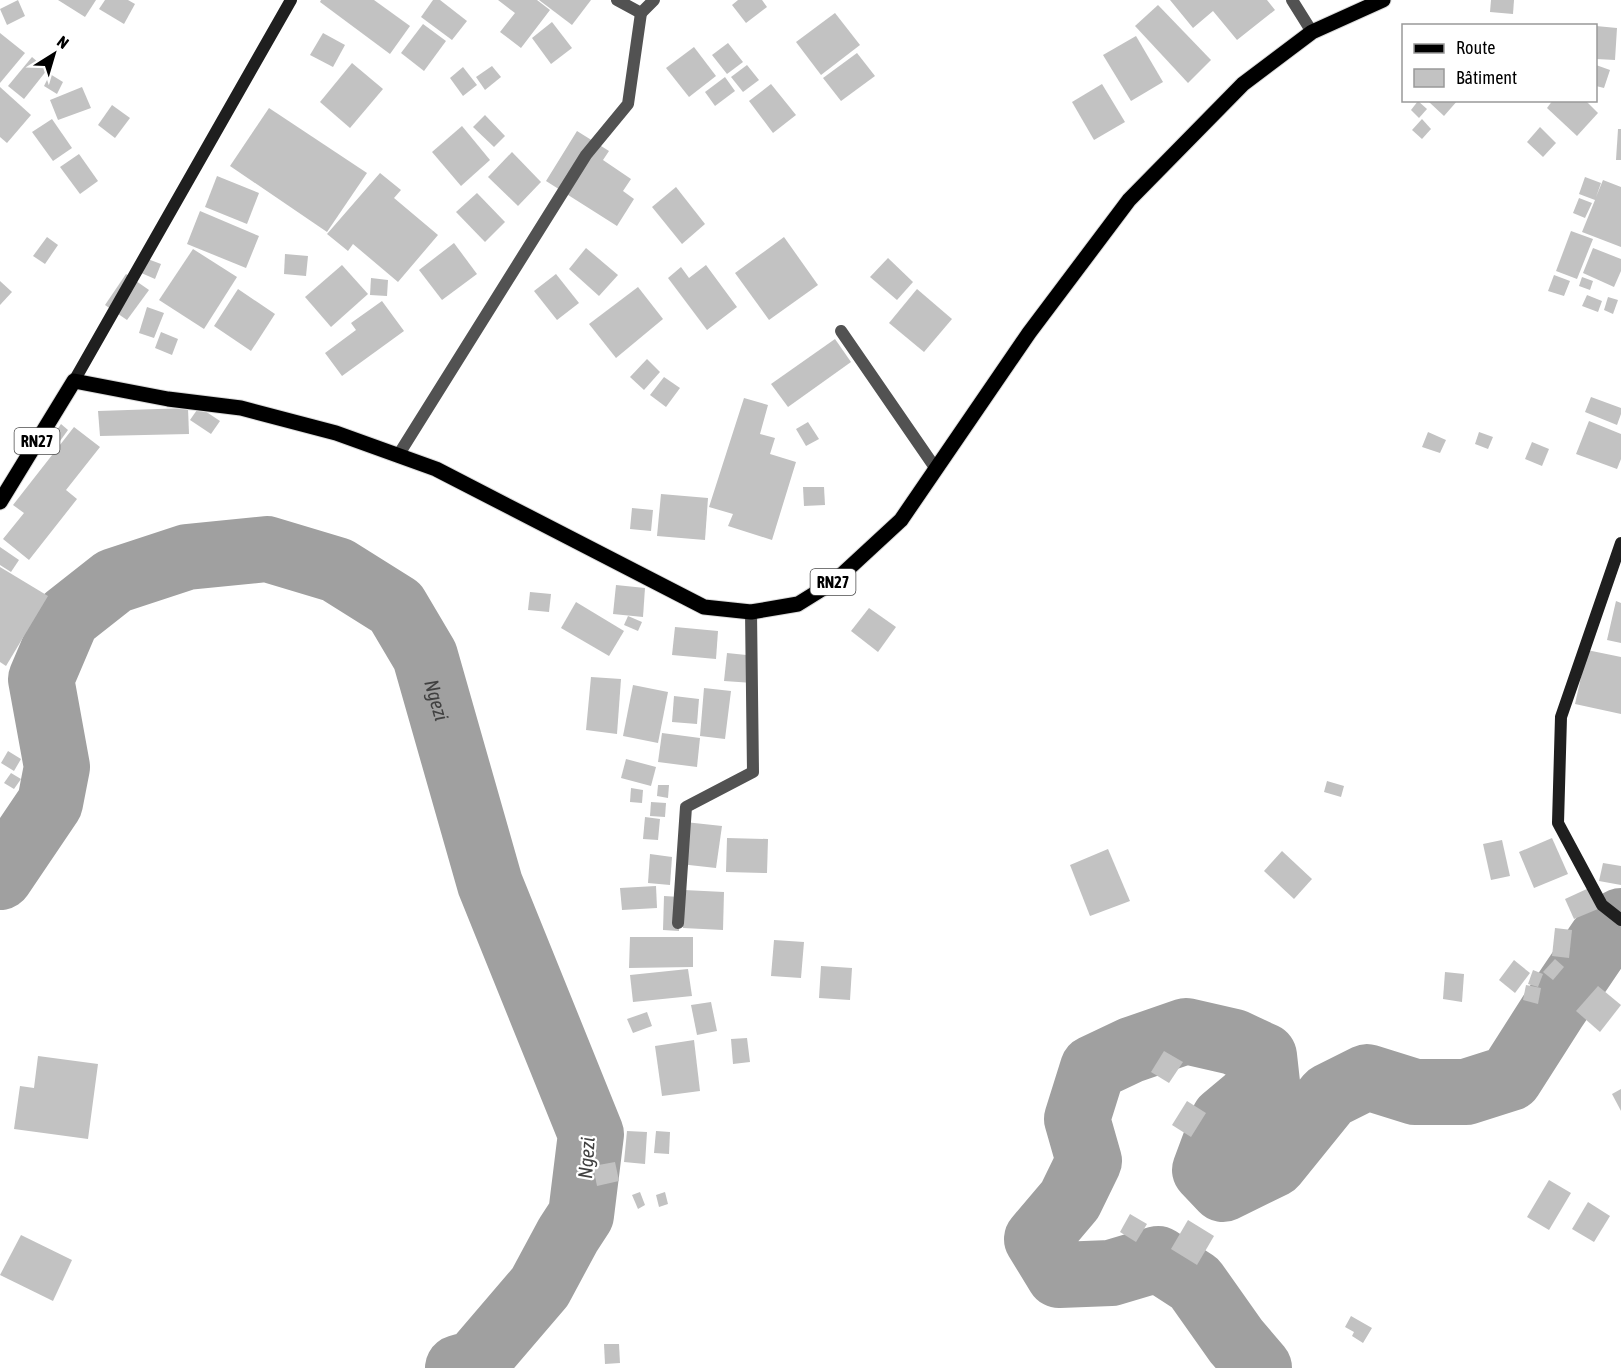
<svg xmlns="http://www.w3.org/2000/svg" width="1621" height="1368" viewBox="0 0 1621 1368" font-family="'Asap Condensed',sans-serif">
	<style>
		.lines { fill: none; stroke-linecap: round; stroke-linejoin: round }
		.river { stroke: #a0a0a0; stroke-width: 66 }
		.building { fill: #c2c2c2 }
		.primary-casing { stroke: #dbdbdb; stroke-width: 17 }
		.lane { stroke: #525252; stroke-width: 12 }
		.street { stroke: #525252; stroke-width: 12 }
		.secondary { stroke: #1f1f1f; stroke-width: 12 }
		.primary { stroke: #000; stroke-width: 15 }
		.labels { text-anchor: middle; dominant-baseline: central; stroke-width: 4.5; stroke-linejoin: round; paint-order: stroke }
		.shield { fill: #fff; stroke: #4c4c4c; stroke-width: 1.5 }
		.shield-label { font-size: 16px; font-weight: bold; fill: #000 }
		.water-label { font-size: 20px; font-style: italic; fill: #414141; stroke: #fff }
	</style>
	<rect width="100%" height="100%" fill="#fff"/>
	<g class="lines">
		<!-- river -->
		<g class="river">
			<path id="s1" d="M0 877 50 803 57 767 41 679 67 618 114 581 187 557 267 549 337 570 396 607 425 656 490 884 591 1134 581 1215 568 1235 540 1287 475 1363 458 1368"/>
			<path d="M1259 1368 1236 1341 1195 1283 1158 1259 1111 1273 1059 1275 1037 1239 1070 1200 1089 1161 1077 1119 1093 1068 1131 1050 1186 1031 1234 1042 1264 1056 1267 1083 1224 1119 1205 1170 1223 1189 1274 1164 1329 1096 1367 1077 1415 1092H1466L1510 1078 1554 1009 1600 941 1621 921"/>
		</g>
	</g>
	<!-- building -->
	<g class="building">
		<path d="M18 0 25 16 7 25 0 9Z"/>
		<path d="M58 0H96L85 17Z"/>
		<path d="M105 0H128L135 4 124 24 99 9Z"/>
		<path d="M321 0H374L410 26 390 54 320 2Z"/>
		<path d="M433 0H440L467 21 452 40 421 17Z"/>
		<path d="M498 0H537L550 10 521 48 500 32 515 13Z"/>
		<path d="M539 0H591L572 25Z"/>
		<path d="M738 0H762L767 7 746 23 732 5Z"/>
		<path d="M1170 0H1267L1275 10 1237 40 1213 11 1193 28Z"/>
		<path d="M1491 0H1514L1513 14 1490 12Z"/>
		<path d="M1158 5 1211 60 1188 83 1135 26Z"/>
		<path d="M835 13 860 45 821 75 796 42Z"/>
		<path d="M552 22 572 48 551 64 532 38Z"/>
		<path d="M423 24 446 41 424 71 401 53Z"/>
		<path d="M1596 26 1617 28 1615 60 1596 59Z"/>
		<path d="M0 33 25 53 0 83Z"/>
		<path d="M323 33 345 45 333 67 310 55Z"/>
		<path d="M1136 36 1163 82 1131 101 1103 55Z"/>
		<path d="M728 43 743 62 727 74 712 55Z"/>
		<path d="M694 47 716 76 689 97 666 68Z"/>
		<path d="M857 53 875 76 841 101 823 78Z"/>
		<path d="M32 57 47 70 24 99 8 86Z"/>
		<path d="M352 63 383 89 350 128 320 102Z"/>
		<path d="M747 65 759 80 743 92 731 77Z"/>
		<path d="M1596 65 1610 70 1604 88 1596 86Z"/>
		<path d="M492 66 501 77 485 90 476 77Z"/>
		<path d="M463 67 477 85 463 96 450 78Z"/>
		<path d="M50 74 63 82 57 94 44 86Z"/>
		<path d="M725 77 735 91 715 106 705 92Z"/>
		<path d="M771 84 796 115 773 133 749 101Z"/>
		<path d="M1102 84 1125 122 1094 140 1072 102Z"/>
		<path d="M0 87 31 115 7 143 0 137Z"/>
		<path d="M82 87 91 108 58 120 50 100Z"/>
		<path d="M1431 100H1458L1444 116 1429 102Z"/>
		<path d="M1553 100H1585L1598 113 1577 136 1547 108Z"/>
		<path d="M1418 101 1427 109 1419 118 1411 110Z"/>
		<path d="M112 105 130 118 115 138 98 125Z"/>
		<path d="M269 108 367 173 327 232 230 166Z"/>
		<path d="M485 115 505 136 494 147 473 127Z"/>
		<path d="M52 119 72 148 53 161 32 132Z"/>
		<path d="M1422 119 1431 129 1422 139 1412 130Z"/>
		<path d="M462 126 490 160 461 186 432 152Z"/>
		<path d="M1540 127 1556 143 1543 157 1527 142Z"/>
		<path d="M1618 129H1621V160H1616Z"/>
		<path d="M577 131 609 151 603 160 631 179 623 191 634 199 617 226 546 181Z"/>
		<path d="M512 152 541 182 518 206 488 177Z"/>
		<path d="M79 154 98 181 80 194 60 167Z"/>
		<path d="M380 173 401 190 394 198 438 235 398 282 353 244 348 251 327 234Z"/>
		<path d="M217 176 259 193 247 224 205 207Z"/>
		<path d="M1585 177 1601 183 1596 197 1603 180 1621 187V247L1582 232 1595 200 1579 194Z"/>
		<path d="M676 187 705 224 682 244 652 207Z"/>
		<path d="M477 193 505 222 485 242 456 212Z"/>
		<path d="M1579 198 1592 203 1585 218 1573 213Z"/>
		<path d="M200 211 259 236 246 268 187 244Z"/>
		<path d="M1571 231 1593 239 1577 279 1556 271Z"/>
		<path d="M47 237 58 245 45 264 33 256Z"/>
		<path d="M784 237 818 285 769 320 735 273Z"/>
		<path d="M454 243 477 274 442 300 419 270Z"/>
		<path d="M586 248 618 275 599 296 569 269Z"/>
		<path d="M1593 248 1621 259V271L1614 287 1583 273Z"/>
		<path d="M193 249 237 277 204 329 159 300Z"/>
		<path d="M285 254 308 256 306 276 284 274Z"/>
		<path d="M145 258 161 264 155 279 139 272Z"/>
		<path d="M888 258 913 282 897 300 870 277Z"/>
		<path d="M342 265 368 294 331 327 305 297Z"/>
		<path d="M706 265 737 307 707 330 668 278 681 267 689 278Z"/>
		<path d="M126 274 149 290 127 320 105 305Z"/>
		<path d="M556 274 579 303 557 320 534 291Z"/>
		<path d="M1554 275 1570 281 1564 296 1548 291Z"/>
		<path d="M1582 277 1593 281 1590 290 1579 286Z"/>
		<path d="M371 278 388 280 387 296 370 295Z"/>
		<path d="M0 281 12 292 0 305Z"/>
		<path d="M638 287 663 319 616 358 589 324Z"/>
		<path d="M238 289 275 314 251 351 214 326Z"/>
		<path d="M917 289 952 319 924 352 889 323Z"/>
		<path d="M1587 295 1602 301 1598 312 1582 306Z"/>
		<path d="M1608 297 1618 300 1613 314 1604 310Z"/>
		<path d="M382 301 404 331 342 376 325 353 356 330 351 323Z"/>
		<path d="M147 307 164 313 154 338 139 333Z"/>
		<path d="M161 332 178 339 172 355 155 348Z"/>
		<path d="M835 339 851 362 788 407 771 384Z"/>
		<path d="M647 359 660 372 644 390 630 377Z"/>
		<path d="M664 377 680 388 666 407 650 395Z"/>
		<path d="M1591 397 1621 408V414L1617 425 1585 412Z"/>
		<path d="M744 398 768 405 760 434 775 438 770 454 796 462 772 540 728 526 733 514 709 507Z"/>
		<path d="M199 407 220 421 211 434 190 420Z"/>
		<path d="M188 408 189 434 100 436 98 411Z"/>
		<path d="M1589 421 1621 434V459L1617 469 1576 454Z"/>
		<path d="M808 422 819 439 806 446 796 429Z"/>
		<path d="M61 424 68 430 60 441 53 436Z"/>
		<path d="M74 427 100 447 66 490 77 499 29 560 3 539 24 513 13 505Z"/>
		<path d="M1428 432 1446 440 1440 453 1422 447Z"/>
		<path d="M1479 432 1493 437 1488 449 1475 444Z"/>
		<path d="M1532 442 1549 449 1542 466 1525 459Z"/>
		<path d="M803 487H824L825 505 804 506Z"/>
		<path d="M661 494 708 498 705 540 657 536Z"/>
		<path d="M632 508 653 510 651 531 630 529Z"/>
		<path d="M0 547 19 560 11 572 0 565Z"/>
		<path d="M0 567 48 596 6 666 0 662Z"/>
		<path d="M616 585 645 588 643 617 613 614Z"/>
		<path d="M530 592 551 594 549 612 528 610Z"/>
		<path d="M1616 601 1621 603V643L1607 640Z"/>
		<path d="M576 602 624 631 609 656 561 628Z"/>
		<path d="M869 608 896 627 878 652 851 631Z"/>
		<path d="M628 616 642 622 638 631 624 625Z"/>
		<path d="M675 627 718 631 716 659 672 655Z"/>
		<path d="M1587 650 1621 657V714L1575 704Z"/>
		<path d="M727 653 756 656 753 683 724 681Z"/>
		<path d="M591 677 621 679 617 734 586 730Z"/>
		<path d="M633 685 668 692 658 743 623 736Z"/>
		<path d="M704 688 731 691 725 739 700 736Z"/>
		<path d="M674 696 699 699 697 724 672 722Z"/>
		<path d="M662 733 700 738 697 767 658 762Z"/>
		<path d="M8 751 21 759 14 771 1 763Z"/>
		<path d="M626 759 656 767 651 786 621 778Z"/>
		<path d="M11 773 21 779 14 789 4 783Z"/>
		<path d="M1327 781 1344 786 1341 797 1324 792Z"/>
		<path d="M658 785H669L668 798 657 796Z"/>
		<path d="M631 788 643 790 642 803 630 802Z"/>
		<path d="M651 802 666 803 665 817 650 816Z"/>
		<path d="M645 817 660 819 658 840 643 839Z"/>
		<path d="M685 822 722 826 716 868 680 864Z"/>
		<path d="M727 838 768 839 767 873 726 872Z"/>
		<path d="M1552 838 1568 874 1534 888 1519 852Z"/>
		<path d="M1502 840 1510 876 1491 880 1483 844Z"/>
		<path d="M1108 849 1130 901 1090 916 1070 865Z"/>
		<path d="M1282 851 1312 879 1294 899 1264 871Z"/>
		<path d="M650 854 672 857 670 885 648 883Z"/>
		<path d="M1603 863 1621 866V885L1599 881Z"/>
		<path d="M656 886 657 908 622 910 620 888Z"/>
		<path d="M1589 888 1598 909 1574 919 1565 899Z"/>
		<path d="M684 890 724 892 723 930 683 928Z"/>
		<path d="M664 896 680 897 679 931 663 930Z"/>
		<path d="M1555 928 1572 930 1569 958 1552 956Z"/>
		<path d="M630 937H693V967L629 968Z"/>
		<path d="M774 940 804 942 801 978 771 976Z"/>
		<path d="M1555 959 1564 967 1553 980 1543 972Z"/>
		<path d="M1514 960 1530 973 1515 993 1499 980Z"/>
		<path d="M821 966 852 968 850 1000 819 998Z"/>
		<path d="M688 969 692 996 633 1002 630 975Z"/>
		<path d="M1533 970 1543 974 1538 987 1528 984Z"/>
		<path d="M1445 972 1464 974 1462 1002 1443 999Z"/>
		<path d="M1526 985 1541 988 1538 1004 1523 1000Z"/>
		<path d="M1598 986 1621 1005 1600 1032 1576 1011Z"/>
		<path d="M711 1002 717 1031 697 1035 691 1005Z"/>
		<path d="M647 1012 652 1026 633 1033 627 1019Z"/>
		<path d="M747 1038 750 1062 733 1064 731 1039Z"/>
		<path d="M694 1040 700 1091 662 1096 655 1046Z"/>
		<path d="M1164 1051 1183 1062 1169 1083 1151 1072Z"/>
		<path d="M38 1056 98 1064 88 1139 14 1129 20 1086 34 1088Z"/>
		<path d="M1621 1089V1111L1612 1094Z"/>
		<path d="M1187 1101 1206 1113 1191 1137 1172 1125Z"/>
		<path d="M627 1131 647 1132 645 1164 624 1162Z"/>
		<path d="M656 1131 670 1132 669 1154 654 1153Z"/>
		<path d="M615 1162 619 1181 597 1186 593 1166Z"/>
		<path d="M1549 1180 1571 1193 1549 1230 1527 1217Z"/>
		<path d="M640 1192 645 1205 638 1209 632 1195Z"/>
		<path d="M665 1192 668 1204 659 1207 656 1195Z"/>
		<path d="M1588 1202 1610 1216 1594 1242 1572 1229Z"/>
		<path d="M1130 1214 1147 1224 1136 1242 1120 1232Z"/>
		<path d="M1188 1220 1214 1236 1197 1265 1171 1249Z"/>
		<path d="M21 1235 72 1260 53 1301 0 1275Z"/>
		<path d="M1351 1316 1372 1328 1363 1343 1352 1336 1354 1332 1345 1327Z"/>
		<path d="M604 1344H619L620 1363 605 1364Z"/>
	</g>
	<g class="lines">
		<defs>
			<path id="primary" d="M0 502 74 381 168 399 241 408 336 433 436 469 704 607 751 612 798 604 835 581 901 520 1029 333 1129 200 1243 84 1312 32 1383 0"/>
		</defs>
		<!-- primary casing -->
		<use href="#primary" class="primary-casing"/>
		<!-- lane -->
		<g class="lane">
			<path d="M841 331 936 469"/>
			<path d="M399 454 586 155 628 104 641 13"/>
			<path d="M678 923 686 807 753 772 751 612"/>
		</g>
		<!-- street -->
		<g class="street">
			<path d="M617 0 641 13 654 0"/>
			<path d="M1292 0 1312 32"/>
		</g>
		<!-- secondary -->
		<g class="secondary">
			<path d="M74 381 291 0"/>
			<path d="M1621 543 1561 717 1558 823 1602 905 1621 920"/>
		</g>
		<!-- primary -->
		<use href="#primary" class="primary"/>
	</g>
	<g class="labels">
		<!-- shield labels -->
		<g class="shield">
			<rect x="14.5" y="428" width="45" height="26" rx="4.5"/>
			<rect x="810.5" y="569" width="45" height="26" rx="4.5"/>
		</g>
		<g class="shield-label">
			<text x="37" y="441">RN27</text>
			<text x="833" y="582">RN27</text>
		</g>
		<!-- water labels -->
		<g class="water-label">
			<text stroke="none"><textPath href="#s1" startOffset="744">Ngezi</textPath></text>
			<text transform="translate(586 1158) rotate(-86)">Ngezi</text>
		</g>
	</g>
	<!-- legend -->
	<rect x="1402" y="24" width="195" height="78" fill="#ffffff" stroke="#999999" stroke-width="1.5"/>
	<rect x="1414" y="44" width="30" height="9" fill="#000000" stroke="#999999" stroke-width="1.5"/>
	<text x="1456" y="54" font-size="18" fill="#000000">Route</text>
	<rect x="1414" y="69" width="30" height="18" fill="#c2c2c2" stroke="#999999" stroke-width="1.5"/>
	<text x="1456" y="84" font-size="18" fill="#000000">Bâtiment</text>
	<!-- north arrow -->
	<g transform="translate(54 54) rotate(37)" stroke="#ffffff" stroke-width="4.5" paint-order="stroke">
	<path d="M0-4.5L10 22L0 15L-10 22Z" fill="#000000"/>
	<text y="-9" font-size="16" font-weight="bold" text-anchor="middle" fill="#000000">N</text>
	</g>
</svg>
